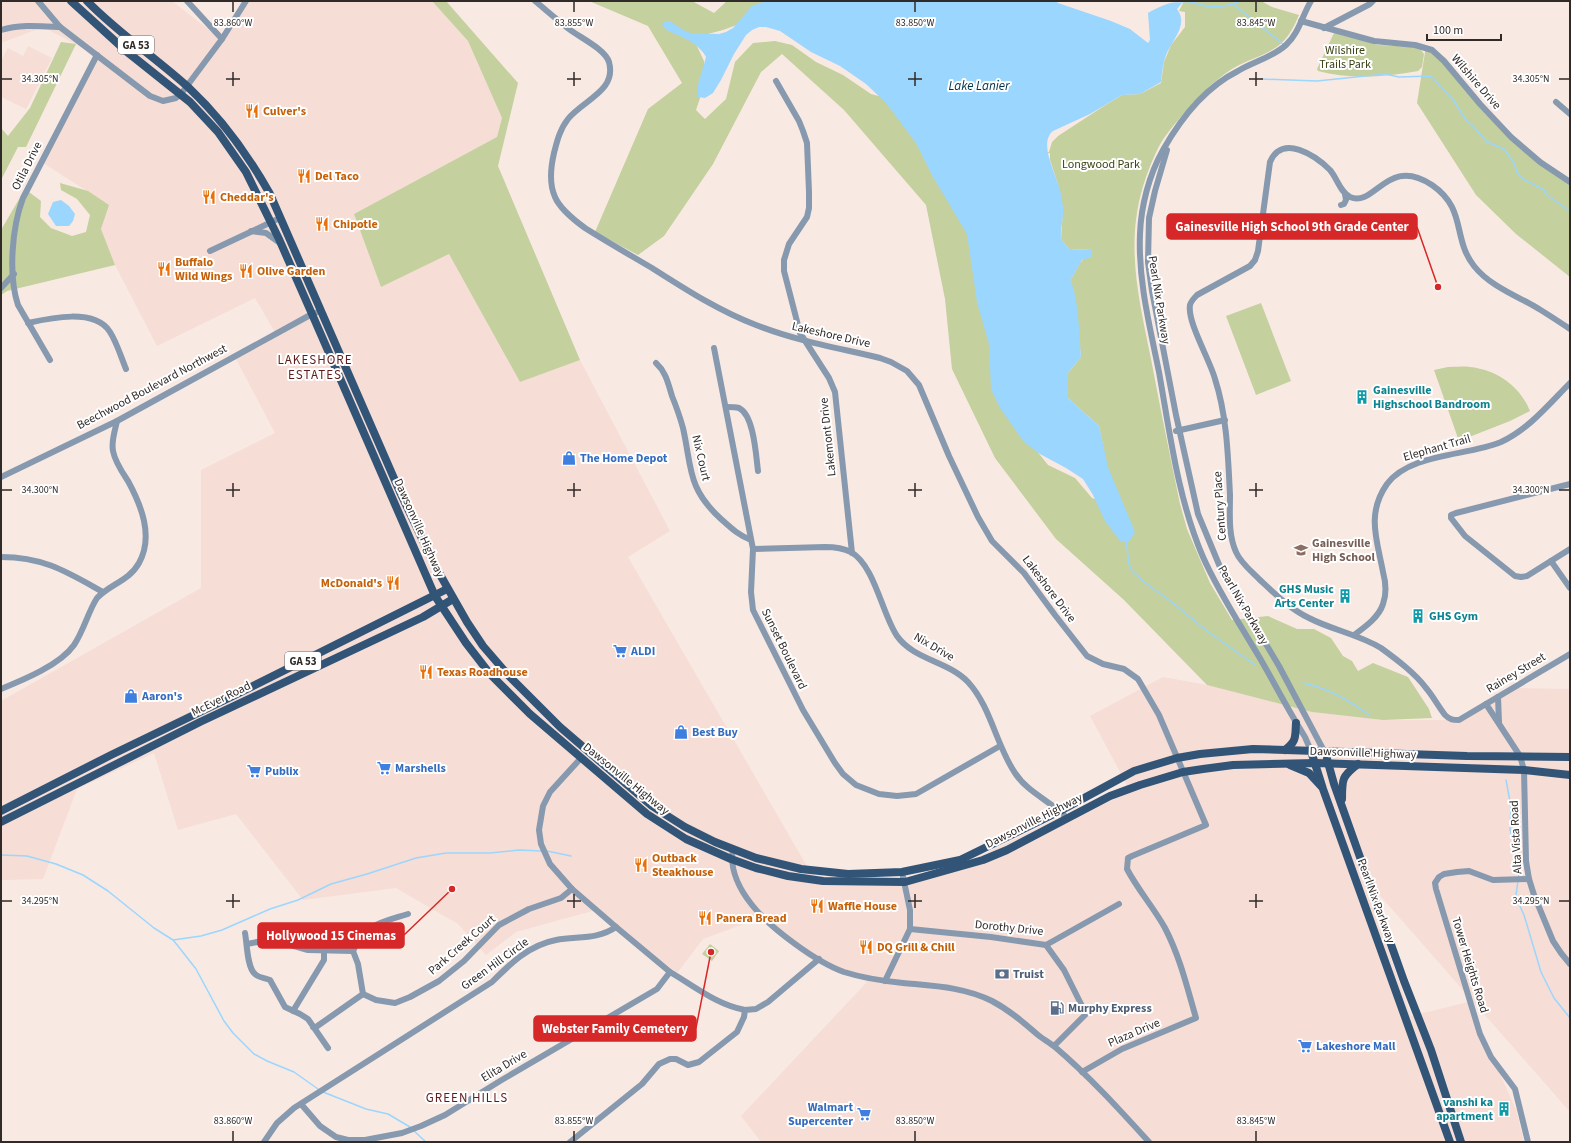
<svg xmlns="http://www.w3.org/2000/svg" width="1571" height="1143" viewBox="0 0 1571 1143" font-family="'Source Sans 3',sans-serif">
	<style>
		.built { fill: #f6ddd5 }
		.green { fill: #c4d09d }
		.water { fill: #9bd6fe }
		.lines { fill: none; stroke-linecap: round; stroke-linejoin: round }
		.stream { stroke: #9bd6fe; stroke-width: 1.5 }
		.minor { stroke: #8699ae; stroke-width: 6 }
		.major { stroke: #325477; stroke-width: 8 }
		.ticks { fill: none; stroke: #302a28; stroke-width: 1.5 }
		.labels { text-anchor: middle; dominant-baseline: central; stroke-width: 4; stroke-linejoin: round; paint-order: stroke }
		.shield { fill: #fff; stroke: #6e6a68; stroke-width: 1 }
		.shield-label { font-size: 11px; font-weight: bold; fill: #302a28 }
		.park-label { font-size: 12px; fill: #394214; stroke: #fff }
		.street-label { font-size: 12px; fill: #302a28; stroke: #fff }
		.food-label { font-size: 12px; font-weight: bold; fill: #c56008; stroke: #fff; text-anchor: start }
		.culture-label { font-size: 12px; font-weight: bold; fill: #0d838f; stroke: #fff; text-anchor: start }
		.shop-label { font-size: 12px; font-weight: bold; fill: #366cbe; stroke: #fff; text-anchor: start }
		.education-label { font-size: 12px; font-weight: bold; fill: #785e54; stroke: #fff; text-anchor: start }
		.service-label { font-size: 12px; font-weight: bold; fill: #4e5e75; stroke: #fff; text-anchor: start }
		.water-label { font-size: 13px; font-style: italic; fill: #00314b; stroke: #fff }
		.neighbourhood-label { font-size: 13px; letter-spacing: 1px; fill: #611c1d; stroke: #fff }
		.ticks-label { font-size: 10px; text-anchor: middle; fill: #302a28; stroke: #fff; stroke-width: 4; stroke-linejoin: round; paint-order: stroke }
		.leader { fill: none; stroke: #d62828; stroke-width: 1.5 }
		.callout-dot { fill: #d62828; stroke: #fff; stroke-width: 1.5 }
		.callout { fill: #d62828; stroke: #d62828; stroke-width: 1.5 }
		.callout-label { font-size: 13px; text-anchor: middle; font-weight: bold; fill: #fff }
	</style>
	<rect width="100%" height="100%" fill="#f9e9e3"/>
	<!-- built -->
	<g class="built">
		<path d="M1 1H172L222 40 250 1H432L468 41 502 118 497 137 354 214 381 287 449 254 520 382 580 360 670 531 628 557 812 875 841 880H891L949 871 1127 785 1090 716 1163 677 1207 685 1312 712 1383 720H1458L1516 688 1570 689V1112L1362 875 1411 1016 1468 1002 1516 1110 1524 1142H761L741 1116 867 982 807 957 760 918 703 939 677 973 596 910 516 932 486 955 458 924 396 888 303 900 236 814 178 830 154 753 77 789 43 879 1 880V701L201 588V470L275 433 235 357 276 334 255 298 157 346 115 265 101 229 109 205 40 161 94 54 43 27 1 43Z"/>
		<path d="M28 46 52 58 26 109 1 97V61L8 48 23 56Z"/>
	</g>
	<!-- green -->
	<g class="green">
		<path d="M432 1H446L518 83 498 166 580 360 520 382 449 254 381 287 354 214 497 137 502 118 468 41Z"/>
		<path d="M589 1H692L714 13 727 1H779L742 23 723 30 700 36 695 42 704 61V86L696 110 705 119 726 99 735 62 753 43 775 41 792 45 816 62 843 75 871 94 897 101 957 198 978 258 1013 421 1048 465 1075 478 1092 498 1115 506 1099 426 1068 398V373L1081 357 1075 300 1070 281 1080 263 1092 250 1069 249 1061 239 1063 210 1058 184 1050 160V153L1034 154V153L1049 152 1052 142 1058 136 1104 106 1122 95 1140 94 1161 83 1164 62 1171 45 1185 27V12L1179 11 1184 1H1261L1272 7 1299 15C1284 51 1271 50 1239 65 1222 74 1208 87 1195 101 1184 113 1173 125 1164 138 1156 150 1151 164 1146 177 1124 240 1138 295 1151 359 1160 407 1170 456 1180 504L1187 529 1210 583 1232 620 1268 616 1297 629H1314L1331 638 1343 656 1352 661 1358 671 1373 663 1408 677 1429 709 1432 718 1383 720 1312 712 1207 685 1124 600 1056 539 995 458 952 369 945 299 926 205 844 110 782 54 761 72 713 164 664 236 638 255 595 232 648 109 682 83 648 26Z"/>
		<path d="M1334 33 1378 45 1416 47 1421 50 1424 54 1422 67 1418 71C1386 77 1350 80 1318 71L1317 69Z"/>
		<path d="M61 42 76 44 26 147H18L1 180V128L8 136 30 108Z"/>
		<path d="M1426 46 1445 58 1496 121 1570 183V277L1516 234 1476 195 1417 103Z"/>
		<path d="M60 183 88 191 109 205 101 229 115 265 7 291 1 295V230L25 189 41 201 40 217 51 228 72 236 86 232 90 215 77 199 61 190Z"/>
		<path d="M1261 303 1291 381 1256 395 1226 316Z"/>
		<path d="M1448 367C1455 367 1463 366 1470 367 1497 370 1520 386 1530 411L1510 421 1459 441 1434 370Z"/>
		<path d="M710 944 719 951 712 961 702 954Z"/>
	</g>
	<!-- water -->
	<g class="water">
		<path d="M765 1H1056L1058 3 1111 21 1130 29 1148 43 1150 40 1148 13C1157 8 1172 0 1182 3L1177 9C1189 25 1172 40 1166 55 1163 63 1162 73 1161 82L1140 94 1122 95 1090 114 1053 131C1039 142 1054 170 1058 184 1061 191 1062 200 1063 208 1064 218 1060 229 1061 239L1069 249 1092 250V257L1082 260 1070 281C1078 290 1080 343 1081 357L1068 373V398L1099 426 1108 467 1135 532 1129 542H1121L1105 521 1093 495 1083 479 1066 468 1040 454 1024 442 1000 408 991 389 989 344 977 302 967 234 933 177 916 143 886 103 866 84 840 66 811 52 780 31 766 27H759L752 30 746 35 734 54 721 80 713 93 705 98 698 97V85L706 57C701 47 688 39 678 35 671 32 666 31 662 24L666 21H670L683 30 690 33 719 34 726 32 733 28 752 6Z"/>
		<path d="M61 200 69 206 75 214 73 221 69 226H56L48 214 53 202Z"/>
	</g>
	<g class="lines">
		<!-- stream -->
		<g class="stream">
			<path d="M1181 2C1191 0 1196 4 1206 6 1216 8 1230 6 1240 1"/>
			<path d="M1233 4 1283 44"/>
			<path d="M1261 79 1317 81 1385 74 1399 77 1431 76 1454 101 1466 120 1472 125 1487 142 1504 149 1514 163 1518 174 1523 179 1544 190 1547 195 1570 211"/>
			<path d="M1126 541 1129 564 1132 571 1143 581 1173 603 1207 631 1255 665"/>
			<path d="M1303 683C1328 688 1349 700 1369 715"/>
			<path d="M1506 780 1511 807 1510 829 1517 858 1519 878"/>
			<path d="M547 851 571 856"/>
			<path d="M1 855 27 856 56 864 83 875 108 891 154 928 173 940 178 946 196 969 224 1021 233 1033 254 1054 267 1061 294 1072 318 1089"/>
			<path d="M1518 881 1516 895 1518 902 1524 915 1541 972 1554 998 1570 1018"/>
			<path d="M173 940 201 936 222 930 270 909 298 900 331 884 367 874 416 858 446 853H490L519 850 541 851"/>
			<path d="M323 1092 366 1109 388 1114 410 1127"/>
			<path d="M414 1131 426 1142"/>
		</g>
		<!-- minor -->
		<g class="minor">
			<path d="M38 1 60 27 150 96 163 101 176 98 181 94 222 39 246 1"/>
			<path d="M187 1 222 39"/>
			<path d="M535 1C546 10 557 20 569 29 579 37 605 49 609 62 617 91 583 100 568 119 560 129 557 141 554 153 551 166 549 184 555 197 560 209 574 220 585 228 607 242 630 255 652 268 685 289 719 311 756 325 796 341 839 348 880 358L891 362 907 371 919 385 949 456 978 517 992 541 1024 573 1055 615 1087 656 1103 664 1124 669 1138 679 1159 715 1206 825 1132 856 1128 858 1127 869C1138 890 1154 908 1165 928 1180 957 1187 987 1196 1018L1122 1049 1082 1072"/>
			<path d="M1311 1C1302 16 1299 33 1286 45 1273 57 1253 62 1238 71 1206 87 1181 118 1163 150 1149 175 1141 206 1140 234 1138 281 1150 327 1159 372 1170 434 1178 499 1203 557 1219 593 1241 626 1261 660 1276 686 1289 712 1305 737L1311 751"/>
			<path d="M1301 21 1374 41 1415 45 1432 50 1444 61 1480 104 1511 137 1540 162 1570 182"/>
			<path d="M1324 28 1370 4 1373 1"/>
			<path d="M1 30C20 24 40 26 60 27"/>
			<path d="M776 81 799 121 803 131 807 143 809 192V208L807 217 789 244 784 260V271L800 333 829 378 835 392 852 553"/>
			<path d="M1556 102 1570 114"/>
			<path d="M1167 150 1155 191 1149 218 1148 262 1152 291 1176 415 1198 514 1220 567 1279 666 1324 751"/>
			<path d="M1341 205 1344 204 1346 200 1345 194"/>
			<path d="M251 231 266 233 280 243"/>
			<path d="M210 251 280 218"/>
			<path d="M1 288 14 274"/>
			<path d="M28 323C50 318 95 308 110 332 117 343 121 357 126 369"/>
			<path d="M1570 329C1558 321 1546 313 1534 306 1514 295 1489 285 1474 266 1452 238 1467 209 1432 185 1387 155 1375 208 1350 197 1340 192 1337 178 1330 170 1316 156 1282 133 1270 162L1258 251 1255 260 1250 266 1197 295C1194 298 1191 301 1190 305 1187 322 1210 360 1215 379 1227 416 1228 456 1230 495 1230 514 1228 534 1236 552 1240 562 1251 571 1259 579 1274 593 1290 609 1309 618 1332 630 1358 634 1381 648 1396 659 1415 673 1426 688 1433 696 1438 706 1445 715 1450 720 1453 720 1459 720L1570 654"/>
			<path d="M714 348 753 549 751 592 753 610 803 710 835 763 843 774 856 785 879 794 897 796 916 794 1000 746"/>
			<path d="M50 360 18 305C8 275 12 227 23 198L97 55"/>
			<path d="M656 363C666 372 668 383 672 396 676 406 680 417 683 428 692 468 687 488 721 519 731 528 738 535 751 540"/>
			<path d="M726 407C730 407 735 407 739 408 754 415 756 456 758 471"/>
			<path d="M1176 431 1225 420"/>
			<path d="M1 477 117 421 312 314 321 311"/>
			<path d="M1570 484 1456 513 1451 515V518L1465 536 1515 576 1521 577 1527 576 1570 549"/>
			<path d="M753 549 825 547C833 547 843 548 851 552 875 566 882 614 897 636 914 660 948 661 968 682 991 707 996 745 1015 773 1028 793 1051 801 1067 818"/>
			<path d="M1 557C44 557 67 572 103 592"/>
			<path d="M1551 561 1570 588"/>
			<path d="M1354 635C1365 627 1379 617 1383 604 1387 593 1386 583 1383 572 1377 540 1366 514 1387 484 1410 453 1468 456 1501 442 1529 429 1549 404 1570 383"/>
			<path d="M1 689C23 680 60 665 74 645 84 630 88 612 97 598 110 584 129 581 139 563 154 536 141 505 128 481 122 472 115 462 113 451 111 441 115 431 117 421"/>
			<path d="M1498 697 1499 722"/>
			<path d="M1486 704 1520 756 1524 770 1526 861 1529 879 1534 895 1553 941 1561 953 1570 964"/>
			<path d="M733 849C729 869 740 890 752 905 770 928 816 962 844 972 863 978 883 981 903 983 934 986 964 987 992 1001 1009 1010 1023 1022 1038 1035 1043 1039 1050 1043 1055 1047 1089 1076 1119 1109 1149 1142"/>
			<path d="M910 929 991 937 1046 945 1119 904"/>
			<path d="M245 933C247 943 247 968 255 974 259 978 265 978 270 980L285 1007 300 1014 308 1019 328 1048"/>
			<path d="M247 944 262 941 287 944 308 950 353 951C364 924 383 922 408 914"/>
			<path d="M1046 945 1064 970 1086 1014 1054 1046"/>
			<path d="M670 972C694 986 717 1005 745 1010"/>
			<path d="M885 981 910 929V910L902 872"/>
			<path d="M363 994 376 1000 395 1003 410 997 439 981 464 961 499 925 529 909 561 898 572 889"/>
			<path d="M293 1011 324 960V951"/>
			<path d="M313 1027H316L363 994 358 964 353 951"/>
			<path d="M301 1104 320 1126 336 1137 348 1140H365L402 1133 421 1126 445 1115 500 1081 657 989 670 972 616 927"/>
			<path d="M264 1142 277 1123 294 1108 492 982C510 964 529 945 556 940 578 936 597 940 616 927L572 889 550 864 541 844 539 830 543 806 550 792 581 758"/>
			<path d="M570 1142 642 1084 659 1064 670 1059H676L688 1065 699 1062 737 1032 744 1017 745 1010 756 1009 768 1002 819 959"/>
			<path d="M1528 1142 1515 1089 1491 1057 1480 1034 1436 889 1435 883 1439 877 1444 874 1457 872 1469 871 1493 880 1529 879"/>
		</g>
		<!-- major -->
		<g class="major">
			<path d="M71 1 126 51 190 102 218 132 246 172 279 239 312 314 435 596 466 643 490 674 530 714 647 814 686 839 731 859 756 868 788 876 823 881 905 882 983 860 1007 850 1110 796 1140 785 1183 772 1203 769 1233 765 1316 763 1524 770 1570 775"/>
			<path d="M87 1C118 33 156 58 189 88 222 119 248 155 270 194L400 492 434 564 467 622 483 646 508 675 560 727 652 806 685 827 715 842 756 858 801 869 848 874 902 872 960 860 1060 811 1134 771 1177 758 1200 754 1253 749 1467 756 1570 757"/>
			<path d="M1285 750C1297 741 1295 737 1296 723"/>
			<path d="M1311 751 1323 789 1450 1142"/>
			<path d="M1327 759 1334 784 1404 981 1431 1050 1461 1142"/>
			<path d="M1290 765 1309 773 1321 786"/>
			<path d="M1342 799C1342 779 1342 776 1358 764"/>
			<path d="M1 811 111 755 233 696 447 589"/>
			<path d="M1 822 200 722 423 617 453 599"/>
		</g>
	</g>
	<!-- ticks -->
	<path class="ticks" d="M233 2V12M574 2V12M915 2V12M1256 2V12M233 72V86M574 72V86M915 72V86M1256 72V86M2 79H12M226 79H240M567 79H581M908 79H922M1249 79H1263M1559 79H1569M233 483V497M574 483V497M915 483V497M1256 483V497M2 490H12M226 490H240M567 490H581M908 490H922M1249 490H1263M1559 490H1569M233 894V908M574 894V908M915 894V908M1256 894V908M2 901H12M226 901H240M567 901H581M908 901H922M1249 901H1263M1559 901H1569M233 1131V1141M574 1131V1141M915 1131V1141M1256 1131V1141"/>
	<!-- icons -->
	<defs>
		<symbol id="restaurant-bare" viewBox="-9 -9 18 18"><path d="M-5-6h1v4h1v-4h1v4h1v-4h1v5L-1.5 .5V6h-2V.5L-5-1ZM5-6V6H3V1.5H1.5Q1.5-4 5-6Z" fill="#e8710a" stroke="#fff" stroke-width="2.5" paint-order="stroke"/></symbol>
		<symbol id="building-bare" viewBox="-9 -9 18 18"><path d="M-4-6H4V6H1V3H-1V6H-4ZM-2.5-4.3h1.7v1.8h-1.7ZM.8-4.3h1.7v1.8H.8ZM-2.5-1h1.7V.8h-1.7ZM.8-1h1.7V.8H.8Z" fill="#0f9aa8" stroke="#fff" stroke-width="2.5" paint-order="stroke"/></symbol>
		<symbol id="shop-bare" viewBox="-9 -9 18 18"><path d="M-5-2.5h2.3a2.7 3.5 0 0 1 5.4 0H5L5.5 6h-11ZM-1.5-2.5h3a1.5 2.3 0 0 0-3 0Z" fill="#3f7fe0" stroke="#fff" stroke-width="2.5" paint-order="stroke"/></symbol>
		<symbol id="school-bare" viewBox="-9 -9 18 18"><path d="M0-5L7-2L0 1L-7-2ZM-4 1L0 2.5L4 1V4Q0 6-4 4Z" fill="#8d6e63" stroke="#fff" stroke-width="2.5" paint-order="stroke"/></symbol>
		<symbol id="supermarket-bare" viewBox="-9 -9 18 18"><path d="M-6-5.5h2.5l.6 2H6L4.5 2H-2.5L-4.4-4H-6ZM-1.5 3.2a1.3 1.3 0 1 0 .1 0ZM3 3.2a1.3 1.3 0 1 0 .1 0Z" fill="#3f7fe0" stroke="#fff" stroke-width="2.5" paint-order="stroke"/></symbol>
		<symbol id="bank-bare" viewBox="-9 -9 18 18"><path d="M-6-4H6V4H-6ZM0-2.3a2.3 2.3 0 1 0 0 4.6a2.3 2.3 0 1 0 0-4.6Z" fill="#5c6f8a" stroke="#fff" stroke-width="2.5" paint-order="stroke"/></symbol>
		<symbol id="fuel-bare" viewBox="-9 -9 18 18"><path d="M-5.5-6h7V0h2V4h1.3V-2.5L3-4.5l.8-.8L6-3V5H2.5V1h-1V6h-7ZM-4.2-4.7v3.2H.2V-4.7Z" fill="#5c6f8a" stroke="#fff" stroke-width="2.5" paint-order="stroke"/></symbol>
	</defs>
	<g fill-rule="evenodd">
		<use href="#restaurant-bare" x="242" y="101" width="20" height="20"/>
		<use href="#restaurant-bare" x="294" y="166" width="20" height="20"/>
		<use href="#restaurant-bare" x="199" y="187" width="20" height="20"/>
		<use href="#restaurant-bare" x="312" y="214" width="20" height="20"/>
		<use href="#restaurant-bare" x="154" y="259" width="20" height="20"/>
		<use href="#restaurant-bare" x="236" y="261" width="20" height="20"/>
		<use href="#building-bare" x="1352" y="387" width="20" height="20"/>
		<use href="#shop-bare" x="559" y="448" width="20" height="20"/>
		<use href="#school-bare" x="1291" y="540" width="20" height="20"/>
		<use href="#restaurant-bare" x="383" y="573" width="20" height="20"/>
		<use href="#building-bare" x="1335" y="586" width="20" height="20"/>
		<use href="#building-bare" x="1408" y="606" width="20" height="20"/>
		<use href="#supermarket-bare" x="610" y="641" width="20" height="20"/>
		<use href="#restaurant-bare" x="416" y="662" width="20" height="20"/>
		<use href="#shop-bare" x="121" y="686" width="20" height="20"/>
		<use href="#shop-bare" x="671" y="722" width="20" height="20"/>
		<use href="#supermarket-bare" x="374" y="758" width="20" height="20"/>
		<use href="#supermarket-bare" x="244" y="761" width="20" height="20"/>
		<use href="#restaurant-bare" x="631" y="855" width="20" height="20"/>
		<use href="#restaurant-bare" x="807" y="896" width="20" height="20"/>
		<use href="#restaurant-bare" x="695" y="908" width="20" height="20"/>
		<use href="#restaurant-bare" x="856" y="937" width="20" height="20"/>
		<use href="#bank-bare" x="992" y="964" width="20" height="20"/>
		<use href="#fuel-bare" x="1047" y="998" width="20" height="20"/>
		<use href="#supermarket-bare" x="1295" y="1036" width="20" height="20"/>
		<use href="#building-bare" x="1494" y="1099" width="20" height="20"/>
		<use href="#supermarket-bare" x="854" y="1104" width="20" height="20"/>
	</g>
	<g class="labels">
		<!-- shield labels -->
		<g class="shield">
			<rect x="118" y="36" width="36" height="18" rx="3"/>
			<rect x="285" y="652" width="36" height="18" rx="3"/>
		</g>
		<g class="shield-label">
			<text x="136" y="45">GA 53</text>
			<text x="303" y="661">GA 53</text>
		</g>
		<!-- park labels -->
		<g class="park-label">
			<text x="1345" y="50">Wilshire<tspan x="1345" dy="14">Trails Park</tspan></text>
			<text x="1101" y="164">Longwood Park</text>
		</g>
		<!-- street labels -->
		<g class="street-label">
			<text transform="translate(1476 82) rotate(49)">Wilshire Drive</text>
			<text transform="translate(27 166) rotate(-63)">Otila Drive</text>
			<text transform="translate(1159 300) rotate(81)">Pearl Nix Parkway</text>
			<text transform="translate(831 335) rotate(13)">Lakeshore Drive</text>
			<text transform="translate(152 387) rotate(-28)">Beechwood Boulevard Northwest</text>
			<text transform="translate(828 437) rotate(-96)">Lakemont Drive</text>
			<text transform="translate(1437 448) rotate(-16)">Elephant Trail</text>
			<text transform="translate(701 458) rotate(77)">Nix Court</text>
			<text transform="translate(1220 506) rotate(-94)">Century Place</text>
			<text transform="translate(419 528) rotate(66)">Dawsonville Highway</text>
			<text transform="translate(1049 589) rotate(53)">Lakeshore Drive</text>
			<text transform="translate(1243 605) rotate(60)">Pearl Nix Parkway</text>
			<text transform="translate(934 647) rotate(30)">Nix Drive</text>
			<text transform="translate(784 649) rotate(64)">Sunset Boulevard</text>
			<text transform="translate(1516 673) rotate(-31)">Rainey Street</text>
			<text transform="translate(221 699) rotate(-26)">McEver Road</text>
			<text transform="translate(1363 753) rotate(2)">Dawsonville Highway</text>
			<text transform="translate(626 779) rotate(39)">Dawsonville Highway</text>
			<text transform="translate(1034 821) rotate(-27)">Dawsonville Highway</text>
			<text transform="translate(1516 837) rotate(-93)">Alta Vista Road</text>
			<text transform="translate(1376 901) rotate(70)">Pearl Nix Parkway</text>
			<text transform="translate(1009 928) rotate(6)">Dorothy Drive</text>
			<text transform="translate(462 945) rotate(-41)">Park Creek Court</text>
			<text transform="translate(495 964) rotate(-36)">Green Hill Circle</text>
			<text transform="translate(1470 965) rotate(73)">Tower Heights Road</text>
			<text transform="translate(1134 1033) rotate(-23)">Plaza Drive</text>
			<text transform="translate(504 1066) rotate(-31)">Elita Drive</text>
		</g>
		<!-- food labels -->
		<g class="food-label">
			<text x="263" y="111">Culver's</text>
			<text x="315" y="176">Del Taco</text>
			<text x="220" y="197">Cheddar's</text>
			<text x="333" y="224">Chipotle</text>
			<text x="175" y="262">Buffalo<tspan x="175" dy="14">Wild Wings</tspan></text>
			<text x="257" y="271">Olive Garden</text>
			<text x="382" y="583" text-anchor="end">McDonald's</text>
			<text x="437" y="672">Texas Roadhouse</text>
			<text x="652" y="858">Outback<tspan x="652" dy="14">Steakhouse</tspan></text>
			<text x="828" y="906">Waffle House</text>
			<text x="716" y="918">Panera Bread</text>
			<text x="877" y="947">DQ Grill &amp; Chill</text>
		</g>
		<!-- culture labels -->
		<g class="culture-label">
			<text x="1373" y="390">Gainesville<tspan x="1373" dy="14">Highschool Bandroom</tspan></text>
			<text x="1334" y="589" text-anchor="end">GHS Music<tspan x="1334" dy="14">Arts Center</tspan></text>
			<text x="1429" y="616">GHS Gym</text>
			<text x="1493" y="1102" text-anchor="end">vanshi ka<tspan x="1493" dy="14">apartment</tspan></text>
		</g>
		<!-- shop labels -->
		<g class="shop-label">
			<text x="580" y="458">The Home Depot</text>
			<text x="631" y="651">ALDI</text>
			<text x="142" y="696">Aaron's</text>
			<text x="692" y="732">Best Buy</text>
			<text x="395" y="768">Marshells</text>
			<text x="265" y="771">Publix</text>
			<text x="1316" y="1046">Lakeshore Mall</text>
			<text x="853" y="1107" text-anchor="end">Walmart<tspan x="853" dy="14">Supercenter</tspan></text>
		</g>
		<!-- education labels -->
		<g class="education-label">
			<text x="1312" y="543">Gainesville<tspan x="1312" dy="14">High School</tspan></text>
		</g>
		<!-- service labels -->
		<g class="service-label">
			<text x="1013" y="974">Truist</text>
			<text x="1068" y="1008">Murphy Express</text>
		</g>
		<!-- water labels -->
		<g class="water-label">
			<text x="979" y="86">Lake Lanier</text>
		</g>
		<!-- neighbourhood labels -->
		<g class="neighbourhood-label">
			<text x="315" y="360">LAKESHORE<tspan x="315" dy="15">ESTATES</tspan></text>
			<text x="467" y="1098">GREEN HILLS</text>
		</g>
	</g>
	<g class="ticks-label">
		<text x="233" y="26">83.860°W</text>
		<text x="574" y="26">83.855°W</text>
		<text x="915" y="26">83.850°W</text>
		<text x="1256" y="26">83.845°W</text>
		<text x="40" y="82">34.305°N</text>
		<text x="1531" y="82">34.305°N</text>
		<text x="40" y="493">34.300°N</text>
		<text x="1531" y="493">34.300°N</text>
		<text x="40" y="904">34.295°N</text>
		<text x="1531" y="904">34.295°N</text>
		<text x="233" y="1124">83.860°W</text>
		<text x="574" y="1124">83.855°W</text>
		<text x="915" y="1124">83.850°W</text>
		<text x="1256" y="1124">83.845°W</text>
	</g>
	<!-- callouts -->
	<path class="leader" d="M1438 287L1417 227M452 889L404 935M711 952L696 1028"/>
	<g class="callout-dot">
		<circle cx="1438" cy="287" r="4"/>
		<circle cx="452" cy="889" r="4"/>
		<circle cx="711" cy="952" r="4"/>
	</g>
	<g class="callout">
		<rect x="1167" y="214" width="250" height="25" rx="4"/>
		<rect x="258" y="923" width="146" height="25" rx="4"/>
		<rect x="534" y="1016" width="162" height="25" rx="4"/>
	</g>
	<g class="callout-label">
		<text x="1292" y="231">Gainesville High School 9th Grade Center</text>
		<text x="331" y="940">Hollywood 15 Cinemas</text>
		<text x="615" y="1033">Webster Family Cemetery</text>
	</g>
	<!-- border -->
	<rect width="1571" height="1143" fill="none" stroke="#302a28" stroke-width="4"/>
	<!-- scale -->
	<path d="M1427 34v6h74v-6" fill="none" stroke="#302a28" stroke-width="2"/>
	<text x="1433" y="34" font-size="12" fill="#302a28" stroke="#ffffff" stroke-width="3" paint-order="stroke">100 m</text>
</svg>
